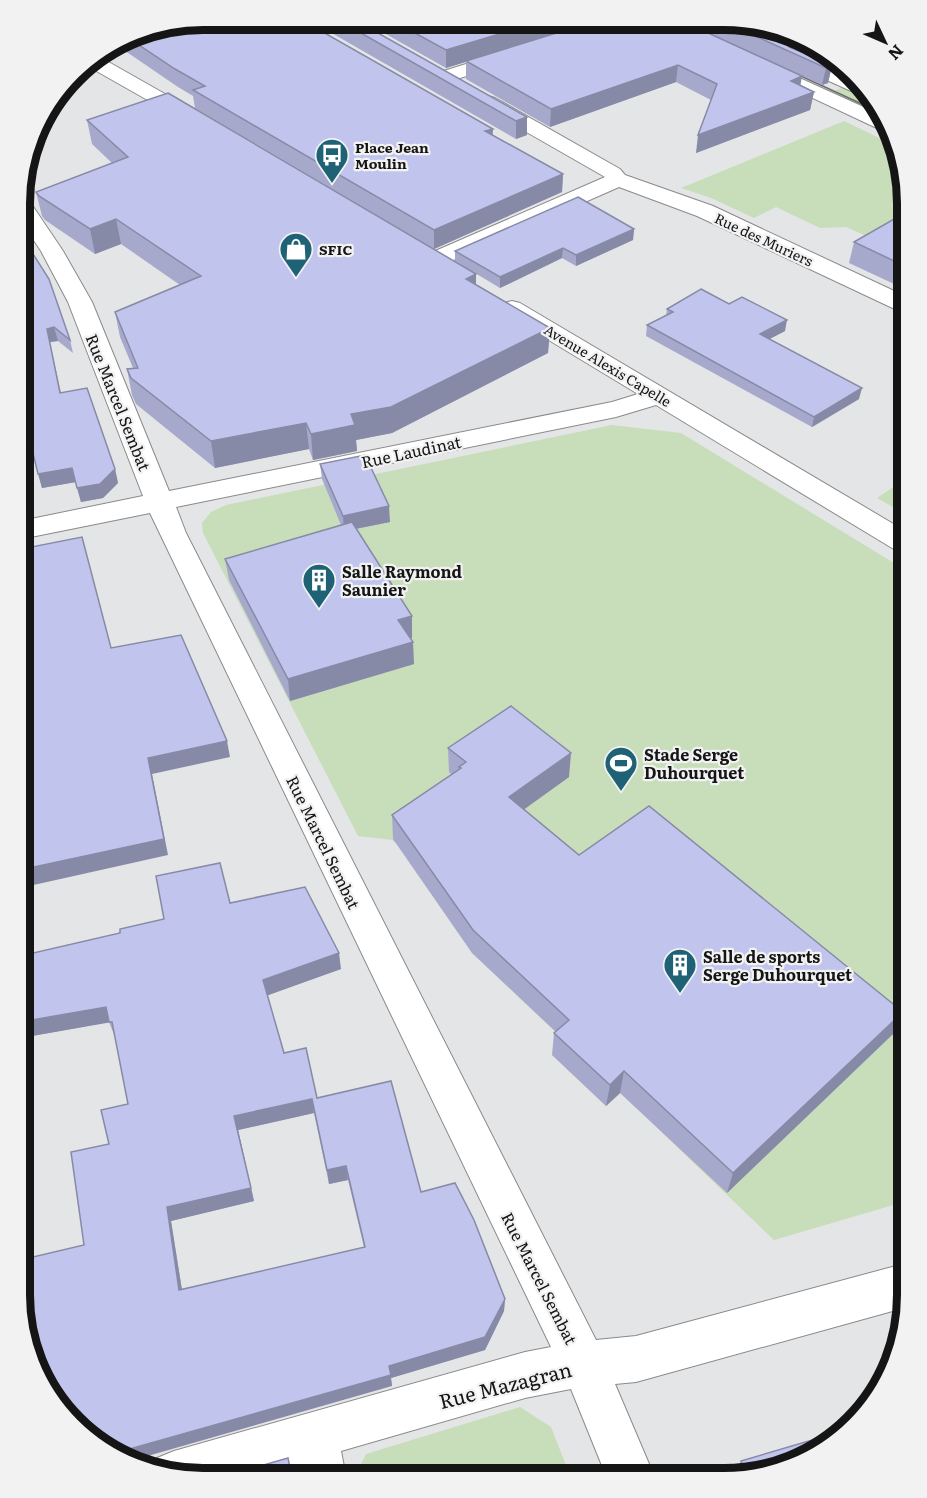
<svg xmlns="http://www.w3.org/2000/svg" width="927" height="1498" viewBox="0 0 927 1498" font-family="Literata,serif">
	<style>
		.green { fill: #c8ddb9 }
		.lines { fill: none; stroke-linecap: round; stroke-linejoin: round }
		.minor-casing { stroke: #8a8a8b; stroke-width: 2 }
		.minor { fill: #fff; fill-rule: evenodd }
		.tram { stroke: #6c6c6d; stroke-width: 1.5 }
		.wall { fill: #a6a9cc; fill-rule: evenodd }
		.shaded-wall { fill: #878aa6 }
		.building { fill: #c1c5ed; stroke: #878aa6; stroke-width: 1.5; fill-rule: evenodd }
		.labels { text-anchor: middle; dominant-baseline: central; stroke-width: 4.5; stroke-linejoin: round; paint-order: stroke }
		.far-poi-label { font-size: 14px; font-weight: bold; fill: #151515; stroke: #f2f2f3; text-anchor: start }
		.far-street-label { font-size: 14px; fill: #151515; stroke: #f2f2f3 }
		.street-label { font-size: 16px; fill: #151515; stroke: #f2f2f3 }
		.poi-label { font-size: 16px; font-weight: bold; fill: #151515; stroke: #f2f2f3; text-anchor: start }
		.near-street-label { font-size: 20px; fill: #151515; stroke: #f2f2f3 }
		.rim { fill: none; stroke: #151515; stroke-width: 8 }
	</style>
	<rect width="100%" height="100%" fill="#e4e5e6"/>
	<!-- green -->
	<g class="green">
		<path d="M845 87 865 96 881 116 830 92Z"/>
		<path d="M844 121 896 146 907 203V226L880 242 846 227 820 228 776 207 754 218 711 198 681 188Z"/>
		<path d="M612 425 681 433 907 571V1201L774 1240 621 1093 606 1106 552 1055 566 1042 472 953 415 859 392 840 358 836 203 533 202 523 211 512 226 505Z"/>
		<path d="M907 478V515L877 498Z"/>
		<path d="M520 1407 551 1427 571 1478 355 1477 366 1454Z"/>
	</g>
	<g class="lines">
		<defs>
			<g id="minor">
				<path d="M508 51 515 53 517 57 515 61 444 83 437 81 434 77 437 73Z"/>
				<path d="M794 52 850 76 862 92 851 91 787 62 785 58 787 54Z"/>
				<path d="M98 56 202 115 205 119 202 123H188L84 64Z"/>
				<path d="M760 60 879 114 892 131 881 130 753 70 751 66 753 62Z"/>
				<path d="M488 96 495 98 620 169 625 175 713 206 907 297V313L899 311 697 216 619 187 442 265 434 267 426 265 423 260 426 255 605 177 481 106 478 102 481 98Z"/>
				<path d="M21 198 29 200 32 205 63 251 92 302 169 491 612 402 638 394 504 313 500 308 504 303 512 301 520 303 907 532V553L897 551 656 405 616 417 176 507 186 533 596 1340 636 1336 907 1263V1307L636 1382 615 1384 655 1478H607L571 1389 525 1398 341 1451 346 1477H298L296 1464 250 1477H180L154 1466 157 1458 174 1451 525 1352 551 1347 150 513 21 539V521L143 496 68 302 41 251 21 221Z"/>
			</g>
		</defs>
		<!-- minor casing -->
		<use href="#minor" class="minor-casing"/>
		<!-- minor -->
		<use href="#minor" class="minor"/>
		<!-- tram -->
		<g class="tram">
			<path d="M682 21 742 49"/>
			<path d="M788 70 877 111"/>
		</g>
	</g>
	<!-- wall -->
	<g class="wall">
		<path d="M309 20H355L527 117V135L516 139Z"/>
		<path d="M361 20 682 21 814 92 810 110 696 153 711 100 676 82 550 127 466 79V62L446 68Z"/>
		<path d="M682 21H748L836 58 847 72 832 66 828 83 822 85Z"/>
		<path d="M133 33 493 135 563 174 562 192 434 249 195 108 193 96 178 87 115 44Z"/>
		<path d="M87 120 476 284 550 328 548 353 392 433 356 440 357 451 313 460 309 449 215 468 136 404 132 395 127 369 133 368 120 337 115 312 180 285 121 244 95 254 45 220 42 216 36 192 112 163 92 144Z"/>
		<path d="M908 211 907 290 849 263 854 242Z"/>
		<path d="M634 229 633 240 576 266 562 258 500 288 455 261V251Z"/>
		<path d="M21 235 70 340 73 353 58 341 50 342 61 393 115 469 118 483 103 498 81 502 76 482 42 488 30 438 21 439Z"/>
		<path d="M729 304 785 331 769 339 859 399 812 427 646 336 647 325 666 316 667 309Z"/>
		<path d="M320 464 390 522 356 529 412 616V638H410L414 664 290 701 229 580 225 559 341 525 322 479Z"/>
		<path d="M448 748 569 777 524 809 579 855 903 1012 893 1034 727 1193 620 1093 606 1106 552 1055 554 1033 556 1032 472 953 393 839 392 815 452 775 449 772Z"/>
		<path d="M230 903 341 969 267 995 284 1053 317 1098 421 1192 505 1299 504 1311 485 1350 391 1378 392 1386 84 1245 109 1144 128 1104 115 1037 109 1022 32 1036 26 1021 25 979 20 982V956L120 933 164 919ZM314 1113 329 1184 348 1180 364 1247 182 1290 171 1221 254 1201 238 1130Z"/>
		<path d="M741 1461 794 1465 734 1477Z"/>
	</g>
	<!-- shaded-wall -->
	<g class="shaded-wall">
		<path d="M543 21H597L446 68V50Z"/>
		<path d="M787 37 796 41 795 50 785 49Z"/>
		<path d="M678 65 676 82 550 127 551 109Z"/>
		<path d="M832 65 828 83 822 85 826 68Z"/>
		<path d="M802 76 799 94 791 81Z"/>
		<path d="M814 92 810 110 696 153 698 135Z"/>
		<path d="M527 117V135L516 139V121Z"/>
		<path d="M493 129 492 147 485 131Z"/>
		<path d="M563 174 562 192 434 249V230Z"/>
		<path d="M116 219 121 244 95 254 90 229Z"/>
		<path d="M634 229 633 240 576 266V255Z"/>
		<path d="M563 248 562 258 500 288V277Z"/>
		<path d="M476 274V299L466 279Z"/>
		<path d="M787 320 785 331 758 345 760 334Z"/>
		<path d="M54 327 58 341 50 342 47 329Z"/>
		<path d="M550 328 548 353 392 433 356 440 357 451 313 460 311 434 351 414Z"/>
		<path d="M862 388 859 399 812 427 814 417Z"/>
		<path d="M306 423 309 449 215 468 211 441Z"/>
		<path d="M26 424 30 438 21 439V425Z"/>
		<path d="M72 468 76 482 42 488 38 474Z"/>
		<path d="M115 469 118 483 103 498 81 502 77 488Z"/>
		<path d="M389 506 390 522 344 531 343 516Z"/>
		<path d="M412 616V638L399 642 398 620Z"/>
		<path d="M413 642 414 664 290 701 288 679Z"/>
		<path d="M227 741 230 757 152 774 168 855 20 888V870L148 758Z"/>
		<path d="M571 753 569 777 508 821 509 797Z"/>
		<path d="M339 953 341 969 266 996 263 980Z"/>
		<path d="M25 959 31 974 20 982V962Z"/>
		<path d="M106 1007 112 1022 32 1036 26 1021Z"/>
		<path d="M903 1012 893 1034 727 1193 733 1173Z"/>
		<path d="M624 1071 620 1093 606 1106 610 1085Z"/>
		<path d="M312 1099 314 1113 238 1130 254 1201 171 1221 184 1303 179 1290 167 1207 234 1116Z"/>
		<path d="M346 1166 348 1180 329 1184 327 1170Z"/>
		<path d="M505 1299 504 1311 485 1350 391 1378 392 1386 137 1459 119 1452 389 1366Z"/>
	</g>
	<!-- building -->
	<g class="building">
		<path d="M203 20H302L493 129 485 131 563 174 434 230 193 90 205 86 175 69 127 37 133 33Z"/>
		<path d="M338 20H355L527 117 516 121Z"/>
		<path d="M391 20 543 21 446 50Z"/>
		<path d="M595 21H682L802 76 791 81 814 92 698 135 717 84 678 65 551 109 466 61Z"/>
		<path d="M722 21H748L787 37 786 42 789 47 832 65 826 68Z"/>
		<path d="M168 93 476 274 466 279 550 328 391 407 351 414 355 425 311 434 306 423 211 441 131 378 127 369 138 368 115 312 201 276 116 219 90 229 39 196 36 192 128 157 87 120Z"/>
		<path d="M578 197 634 229 576 255 563 248 500 277 455 251Z"/>
		<path d="M908 211 907 267 854 242Z"/>
		<path d="M21 235 49 279 70 340 54 327 47 329 60 393 87 388 115 469 100 484 77 488 72 468 38 474 26 424 21 425Z"/>
		<path d="M701 289 729 304 742 297 787 320 760 334 862 388 814 417 647 325 673 312 667 309Z"/>
		<path d="M365 455 389 506 343 516 320 464Z"/>
		<path d="M352 522 412 616 398 620 413 642 288 679 225 559Z"/>
		<path d="M82 537 111 648 181 635 227 741 148 758 164 839 20 870 21 549Z"/>
		<path d="M511 706 571 753 509 797 579 855 649 806 903 1012 733 1173 624 1071 610 1085 554 1033 569 1020 473 930 392 815 461 768 459 767 466 762 448 748Z"/>
		<path d="M220 863 230 903 305 887 339 953 263 980 284 1053 306 1048 317 1098 391 1081 421 1192 455 1183 474 1220 505 1299 485 1337 389 1366 391 1375 119 1452 92 1441 33 1365 20 1295V1260L84 1245 71 1152 109 1144 101 1110 128 1104 112 1022H109L106 1007 26 1021 25 959 20 962V956L120 933V929L164 919 156 876ZM312 1099 327 1170 346 1166 365 1247 179 1290 167 1207 251 1188 234 1116Z"/>
		<path d="M826 1436 827 1439 794 1465 746 1474 741 1461Z"/>
		<path d="M288 1458 292 1477H209L208 1470H246Z"/>
	</g>
	<!-- icons -->
	<defs>
		<symbol id="bus-pin" viewBox="-11 -11 22 30"><path d="M0 17L-7.5 6A9.5 9.5 0 1 1 7.5 6Z" fill="#1f6275" stroke="#f2f2f3"/><path d="M-5-6H5V4H4V6H2V4H-2V6H-4V4H-5ZM-3.5-4V0h7V-4ZM-3.5 1.2v1.5H-2V1.2ZM2 1.2v1.5H3.5V1.2Z" fill="#fff"/></symbol>
		<symbol id="shop-pin" viewBox="-11 -11 22 30"><path d="M0 17L-7.5 6A9.5 9.5 0 1 1 7.5 6Z" fill="#1f6275" stroke="#f2f2f3"/><path d="M-5-2.5h2.3a2.7 3.5 0 0 1 5.4 0H5L5.5 6h-11ZM-1.5-2.5h3a1.5 2.3 0 0 0-3 0Z" fill="#fff"/></symbol>
		<symbol id="building-pin" viewBox="-11 -11 22 30"><path d="M0 17L-7.5 6A9.5 9.5 0 1 1 7.5 6Z" fill="#1f6275" stroke="#f2f2f3"/><path d="M-4-6H4V6H1V3H-1V6H-4ZM-2.5-4.3h1.7v1.8h-1.7ZM.8-4.3h1.7v1.8H.8ZM-2.5-1h1.7V.8h-1.7ZM.8-1h1.7V.8H.8Z" fill="#fff"/></symbol>
		<symbol id="stadium-pin" viewBox="-11 -11 22 30"><path d="M0 17L-7.5 6A9.5 9.5 0 1 1 7.5 6Z" fill="#1f6275" stroke="#f2f2f3"/><path d="M0-5a6.5 5 0 1 0 0 10a6.5 5 0 1 0 0-10ZM-3.5-1.8h7v3.6h-7Z" fill="#fff"/></symbol>
	</defs>
	<g fill-rule="evenodd">
		<use href="#bus-pin" x="313" y="136" width="38" height="52"/>
		<use href="#shop-pin" x="277" y="230" width="38" height="52"/>
		<use href="#building-pin" x="300" y="561" width="38" height="52"/>
		<use href="#stadium-pin" x="602" y="744" width="38" height="52"/>
		<use href="#building-pin" x="661" y="946" width="38" height="52"/>
	</g>
	<g class="labels">
		<!-- far-poi labels -->
		<g class="far-poi-label">
			<text x="355" y="147">Place Jean<tspan x="355" dy="16">Moulin</tspan></text>
			<text x="319" y="249">SFIC</text>
		</g>
		<!-- far-street labels -->
		<g class="far-street-label">
			<text transform="translate(764 239) rotate(25)">Rue des Muriers</text>
			<text transform="translate(608 365) rotate(31)">Avenue Alexis Capelle</text>
		</g>
		<!-- street labels -->
		<g class="street-label">
			<text transform="translate(119 402) rotate(68)">Rue Marcel Sembat</text>
			<text transform="translate(411 451) rotate(-12)">Rue Laudinat</text>
			<text transform="translate(324 842) rotate(64)">Rue Marcel Sembat</text>
			<text transform="translate(540 1278) rotate(63)">Rue Marcel Sembat</text>
		</g>
		<!-- poi labels -->
		<g class="poi-label">
			<text x="342" y="571">Salle Raymond<tspan x="342" dy="18">Saunier</tspan></text>
			<text x="644" y="754">Stade Serge<tspan x="644" dy="18">Duhourquet</tspan></text>
			<text x="703" y="956">Salle de sports<tspan x="703" dy="18">Serge Duhourquet</tspan></text>
		</g>
		<!-- near-street labels -->
		<g class="near-street-label">
			<text transform="translate(505 1384) rotate(-14)">Rue Mazagran</text>
		</g>
	</g>
	<!-- crop -->
	<path d="M0 0H927V1498H0ZM203 30H724A173 173 0 0 1 897 203V1295A173 173 0 0 1 724 1468H203A173 173 0 0 1 30 1295V203A173 173 0 0 1 203 30Z" fill="#f2f2f3" fill-rule="evenodd"/>
	<path class="rim" d="M203 30H724A173 173 0 0 1 897 203V1295A173 173 0 0 1 724 1468H203A173 173 0 0 1 30 1295V203A173 173 0 0 1 203 30Z"/>
	<!-- north arrow -->
	<g transform="translate(885 42) rotate(134)" stroke="#f2f2f3" stroke-width="4.5" paint-order="stroke">
	<path d="M0-4.5L10 22L0 15L-10 22Z" fill="#151515"/>
	<text y="-9" font-size="16" font-weight="bold" text-anchor="middle" fill="#151515">N</text>
	</g>
</svg>
